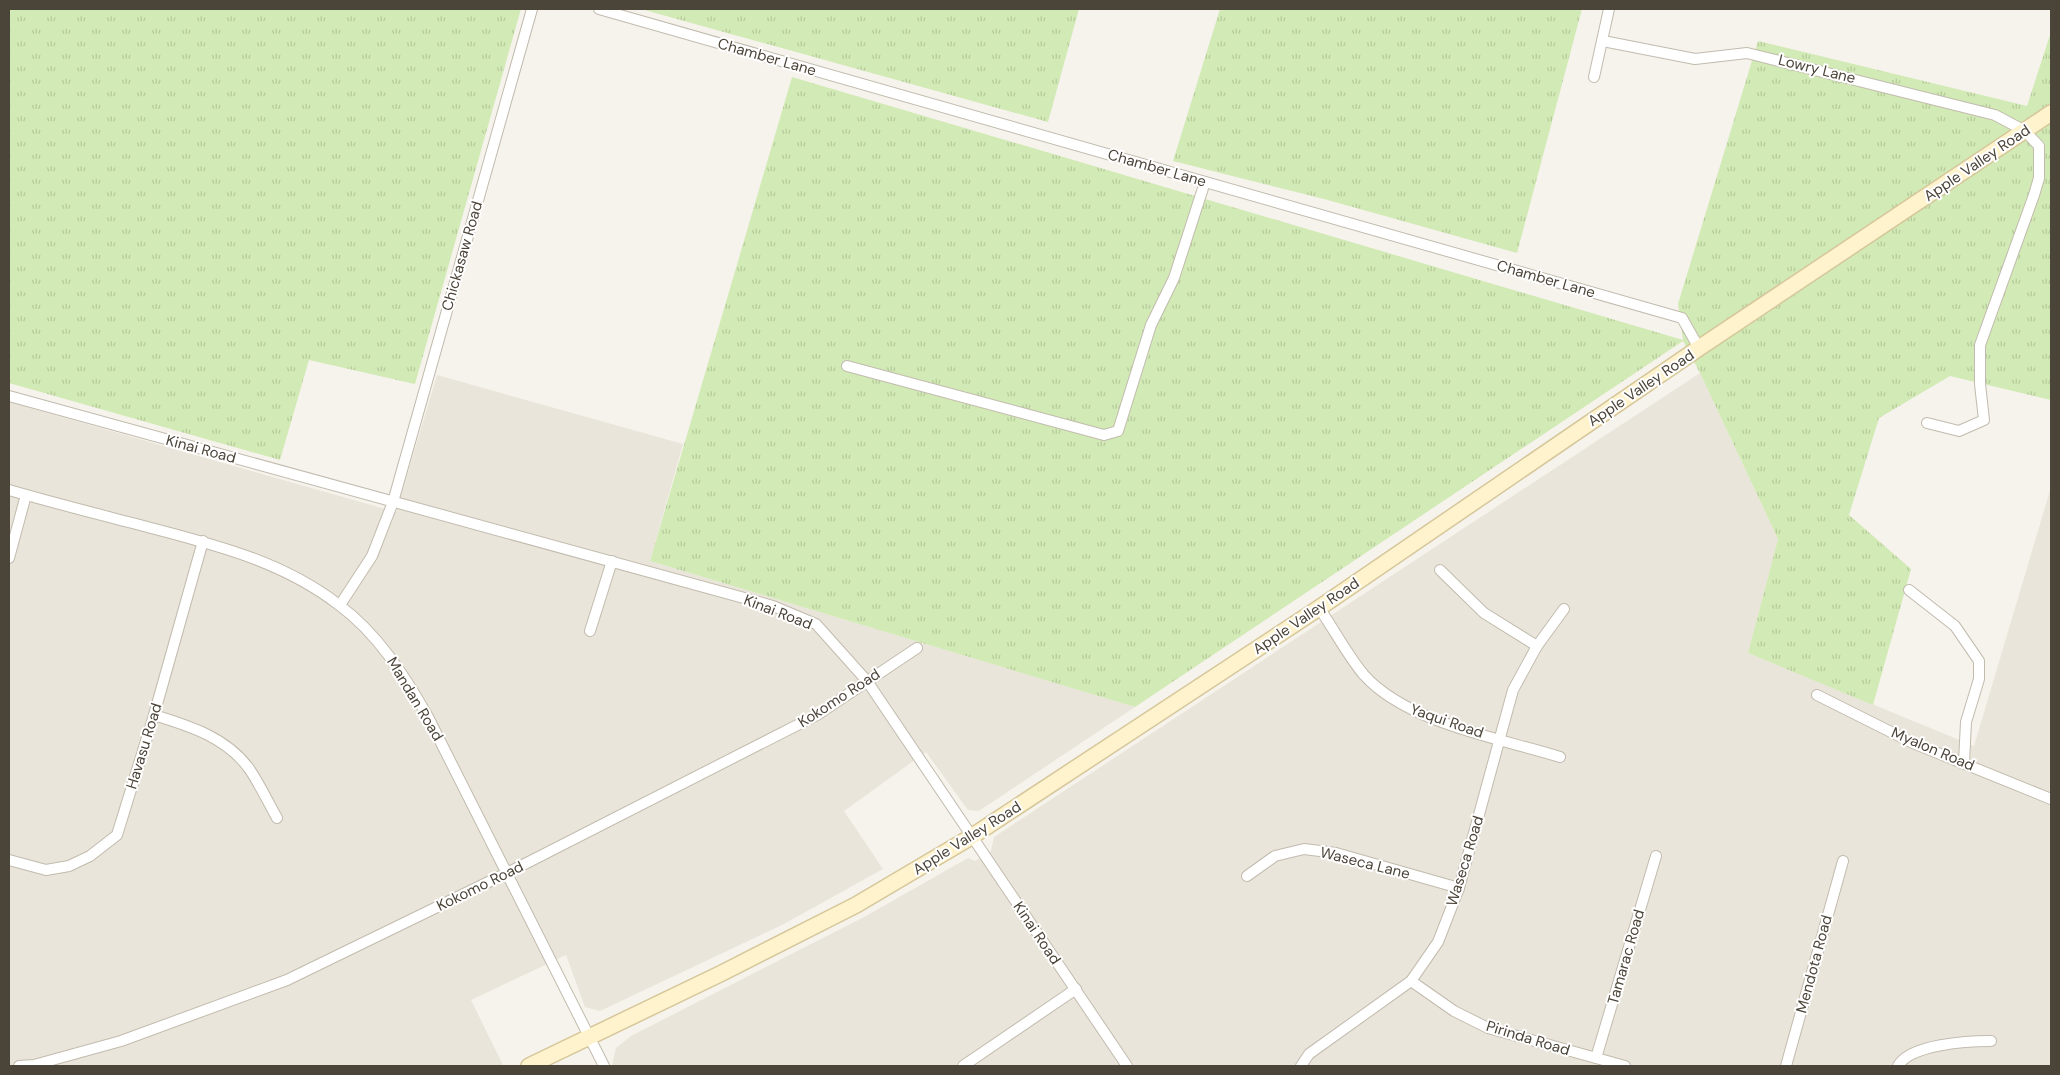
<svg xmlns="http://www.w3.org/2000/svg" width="2060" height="1075" viewBox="0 0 2060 1075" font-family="'DM Sans',sans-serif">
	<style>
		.residential { fill: #eae5da }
		.grass { fill: url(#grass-tufts) }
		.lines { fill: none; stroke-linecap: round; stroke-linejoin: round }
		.street-casing { stroke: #c2bbae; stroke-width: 12 }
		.secondary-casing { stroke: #d6c79b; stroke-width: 18 }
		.street { stroke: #fff; stroke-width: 10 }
		.secondary { stroke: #fff3cd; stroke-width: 15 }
		.labels { text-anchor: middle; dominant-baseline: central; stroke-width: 4; stroke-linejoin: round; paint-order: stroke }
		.street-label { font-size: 15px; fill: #4b4439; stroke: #fff }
	</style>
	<defs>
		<pattern id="grass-tufts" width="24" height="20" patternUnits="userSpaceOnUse" patternTransform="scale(1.25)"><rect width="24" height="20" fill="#d2eab5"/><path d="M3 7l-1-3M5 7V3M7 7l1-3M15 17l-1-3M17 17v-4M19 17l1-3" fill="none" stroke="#b6ca9c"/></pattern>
	</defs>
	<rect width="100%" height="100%" fill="#f6f3ec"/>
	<!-- residential -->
	<g class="residential">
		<path d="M1700 373 1778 539 1748 653 1974 746 2051 487V1066L612 1065 616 1048 631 1036 866 916 968 858 975 861 991 851 994 837Z"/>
		<path d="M437 375 683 444 650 561 1135 707 979 811 968 810 926 752 844 811 883 869 782 925 600 1011 585 1007 566 955 471 1000 503 1065 501 1066H9V402L396 512Z"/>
	</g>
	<!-- grass -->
	<g class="grass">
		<path d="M9 9H521L415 384 309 360 280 460 9 383Z"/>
		<path d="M641 9H1079L1048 122Z"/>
		<path d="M1220 9H1582L1517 253 1324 199 1173 161Z"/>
		<path d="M2051 32V400L1950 376 1879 418 1849 515 1911 569 1873 705 1748 653 1778 539 1700 373 1683 341 1135 707 650 561 792 77 1683 340 1678 304 1758 41 2027 106Z"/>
	</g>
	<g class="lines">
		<defs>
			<g id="street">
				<path d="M599 9 1682 318 1699 348"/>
				<path d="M1603 41 1695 59 1747 53 1995 115 2025 131 2039 146V178L2034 195 1980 345V384L1984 420 1959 431 1927 423"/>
				<path d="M1594 77 1609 9"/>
				<path d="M847 366 1104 435 1118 431 1151 325 1174 278 1205 182"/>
				<path d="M9 396 773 606 816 624 867 681 1127 1066"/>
				<path d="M9 490C57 504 106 516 155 529 220 546 285 563 339 605 377 633 405 676 428 717L604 1066"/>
				<path d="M9 558 26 495"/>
				<path d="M1440 570 1484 613 1537 646"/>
				<path d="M1909 590 1955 626 1979 661V679L1966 722 1964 762"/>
				<path d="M340 605 372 556 393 502 532 9"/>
				<path d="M1319 608C1334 629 1347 655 1364 675 1407 723 1499 738 1560 757"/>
				<path d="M590 631 612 561"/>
				<path d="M1817 695 1913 743 2051 799"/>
				<path d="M154 715C190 726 228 738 250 770 260 785 268 802 277 818"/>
				<path d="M9 860 46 870 69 866 90 856 117 835 154 715 203 541"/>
				<path d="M1247 876 1275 856 1304 849 1336 853 1459 888"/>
				<path d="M1411 981 1454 1011 1488 1028 1625 1066"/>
				<path d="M1596 1058 1656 856"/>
				<path d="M19 1066 34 1065 121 1041 287 980 507 873 817 715 917 648"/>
				<path d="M963 1066 1076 989"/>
				<path d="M1301 1066 1309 1054 1411 981 1438 942 1459 888 1513 690 1537 646 1564 609"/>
				<path d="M1786 1066 1843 861"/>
				<path d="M1898 1066C1910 1044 1969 1041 1991 1041"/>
			</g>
			<path id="secondary" d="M529 1066 722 973 856 905 971 837 1319 608 1699 348 2051 113"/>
		</defs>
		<!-- street casing -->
		<use href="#street" class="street-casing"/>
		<!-- secondary casing -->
		<use href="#secondary" class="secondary-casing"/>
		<!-- street -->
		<use href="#street" class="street"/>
		<!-- secondary -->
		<use href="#secondary" class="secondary"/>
	</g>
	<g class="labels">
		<!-- street labels -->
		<g class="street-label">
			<text transform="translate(767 57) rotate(16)">Chamber Lane</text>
			<text transform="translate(1817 69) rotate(14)">Lowry Lane</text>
			<text transform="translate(1977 163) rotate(-34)">Apple Valley Road</text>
			<text transform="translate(1157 168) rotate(16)">Chamber Lane</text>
			<text transform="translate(462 256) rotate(-74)">Chickasaw Road</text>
			<text transform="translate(1546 279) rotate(16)">Chamber Lane</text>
			<text transform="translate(1641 388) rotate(-34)">Apple Valley Road</text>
			<text transform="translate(201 449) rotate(15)">Kinai Road</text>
			<text transform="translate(778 612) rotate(21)">Kinai Road</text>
			<text transform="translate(1306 616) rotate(-34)">Apple Valley Road</text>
			<text transform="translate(839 698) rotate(-33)">Kokomo Road</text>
			<text transform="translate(415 699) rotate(59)">Mandan Road</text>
			<text transform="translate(1447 721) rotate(19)">Yaqui Road</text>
			<text transform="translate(144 746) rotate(-73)">Havasu Road</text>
			<text transform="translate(1933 749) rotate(23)">Myalon Road</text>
			<text transform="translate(967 838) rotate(-32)">Apple Valley Road</text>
			<text transform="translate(1465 861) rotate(-73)">Waseca Road</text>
			<text transform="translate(1365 863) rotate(14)">Waseca Lane</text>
			<text transform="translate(480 886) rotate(-26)">Kokomo Road</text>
			<text transform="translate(1037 933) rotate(56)">Kinai Road</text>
			<text transform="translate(1626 957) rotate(-74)">Tamarac Road</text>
			<text transform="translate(1814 964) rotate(-75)">Mendota Road</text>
			<text transform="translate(1528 1038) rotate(17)">Pirinda Road</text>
		</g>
	</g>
	<!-- border -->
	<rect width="2060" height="1075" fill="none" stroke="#4b4439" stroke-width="20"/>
</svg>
